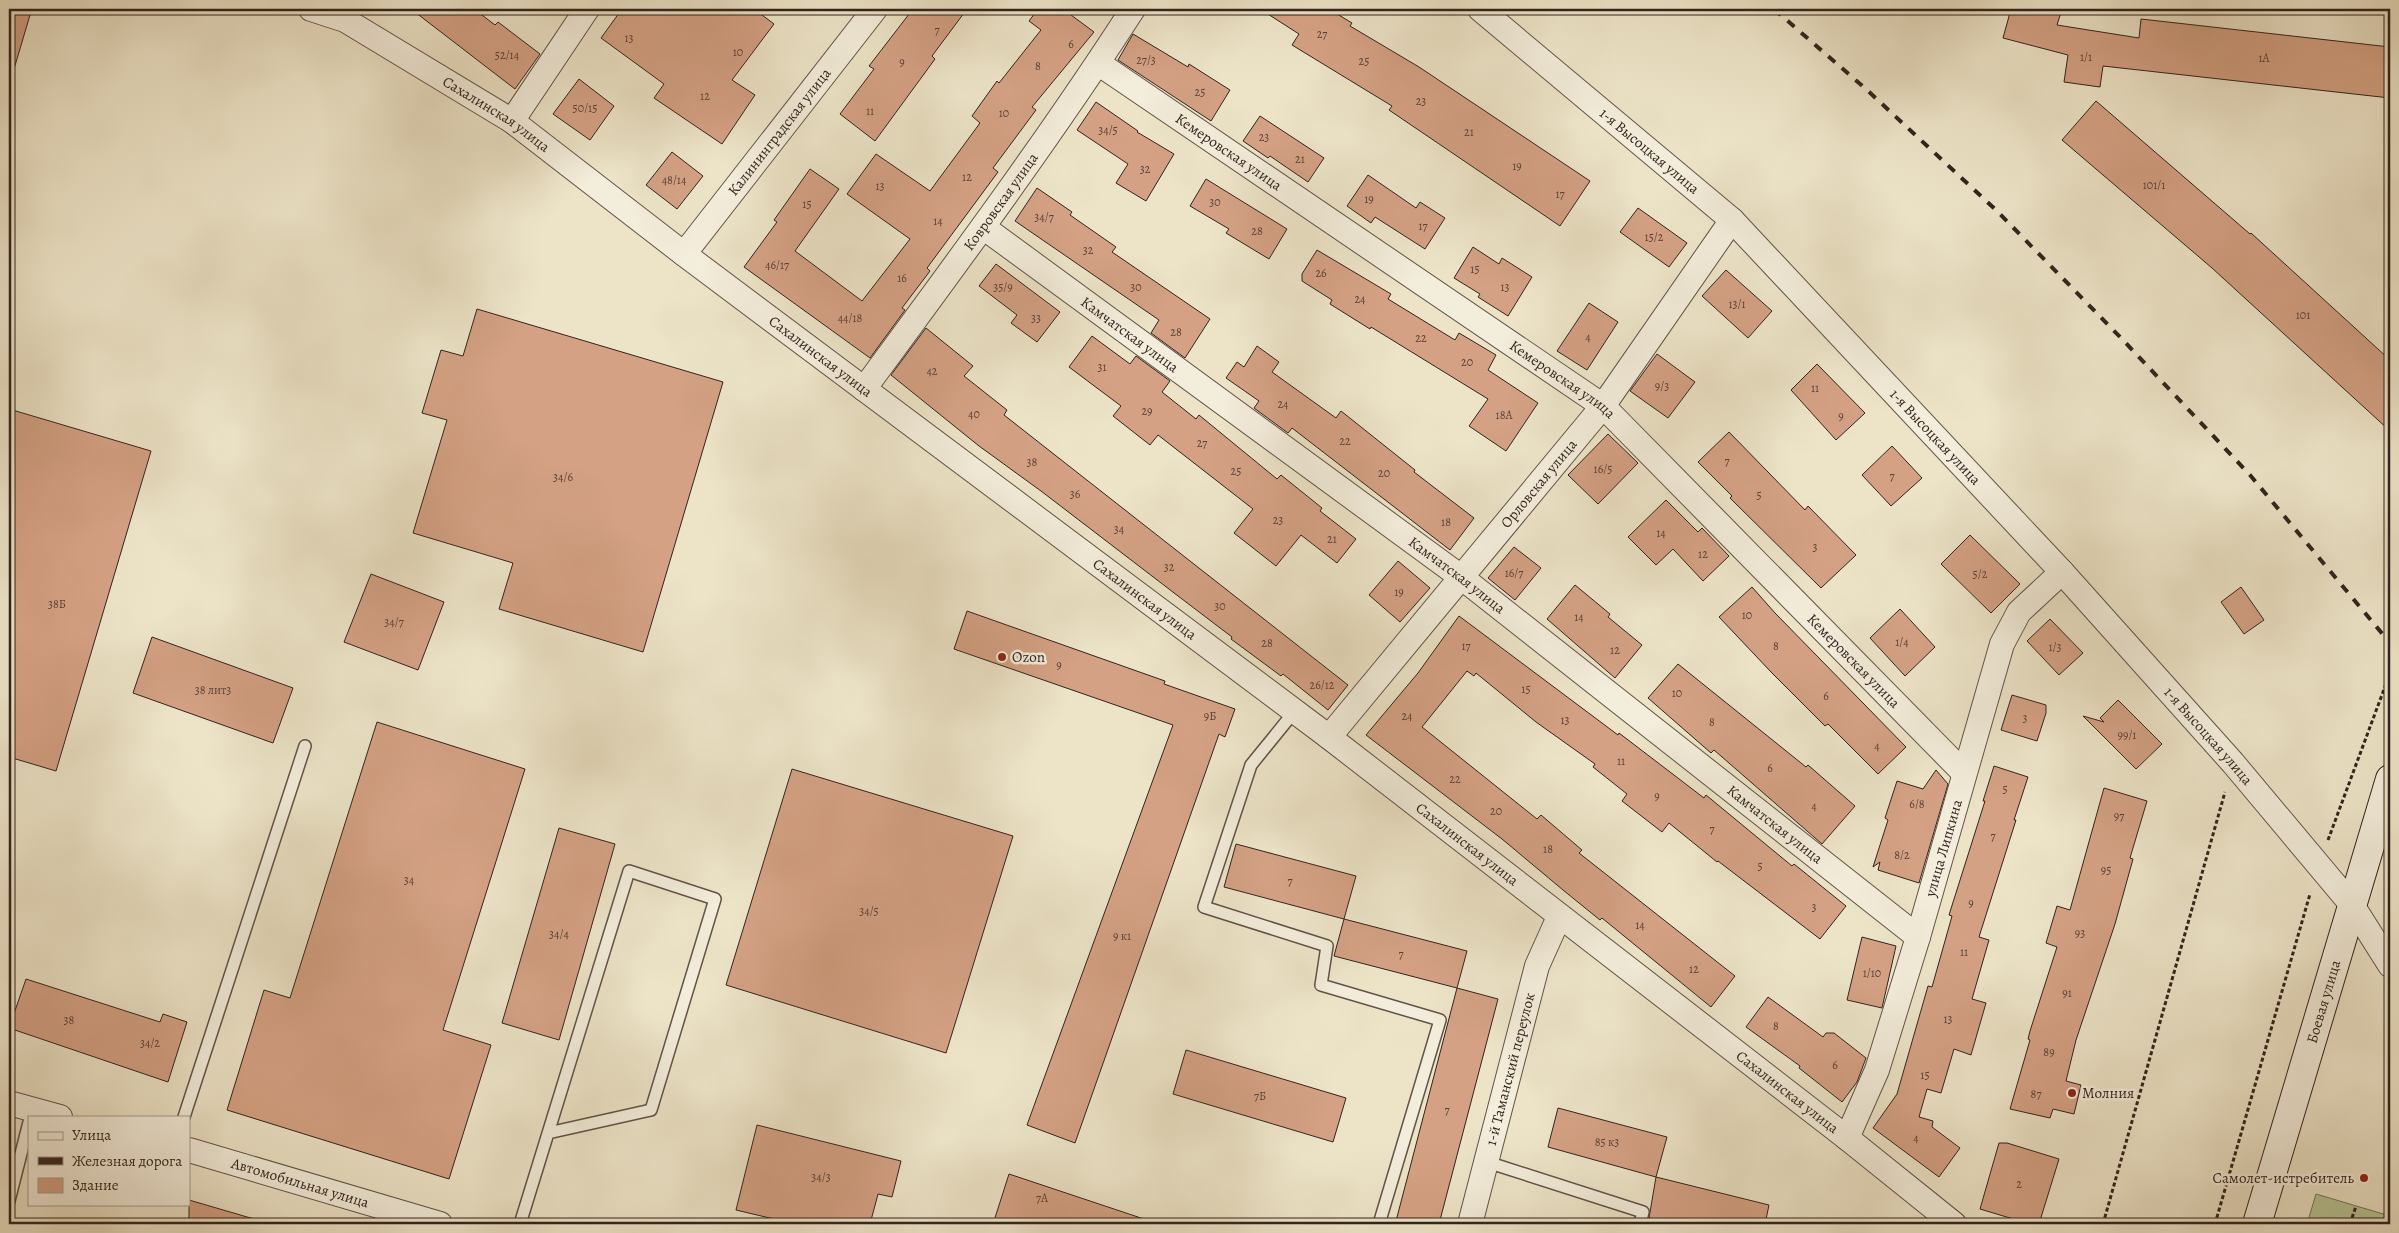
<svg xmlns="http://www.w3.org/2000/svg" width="2399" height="1233" viewBox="0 0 2399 1233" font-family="Alegreya,serif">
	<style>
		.green { fill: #b8c496; stroke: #76745a }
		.building { fill: #d4a184; stroke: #33231d }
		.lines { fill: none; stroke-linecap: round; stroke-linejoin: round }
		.service-casing { stroke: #625348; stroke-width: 14 }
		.minor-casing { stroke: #625348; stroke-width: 26 }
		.secondary-casing { stroke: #33231d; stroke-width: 30 }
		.path { stroke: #33231d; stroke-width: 3; stroke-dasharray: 4 2.5; stroke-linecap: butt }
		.service { stroke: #f3eddb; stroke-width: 11 }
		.minor { stroke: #f3eddb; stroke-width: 24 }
		.secondary { stroke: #f3eddb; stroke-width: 28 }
		.rail { stroke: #33231d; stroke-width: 4; stroke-dasharray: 9 9; stroke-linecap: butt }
		.poi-dot { fill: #8f2418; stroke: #f3eddb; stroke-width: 2 }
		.labels { text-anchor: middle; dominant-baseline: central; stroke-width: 5; stroke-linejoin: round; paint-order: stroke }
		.number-label { font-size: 12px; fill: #5b4237 }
		.street-label { font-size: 15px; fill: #33231d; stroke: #f3eddb }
		.poi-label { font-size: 15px; fill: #33231d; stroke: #f3eddb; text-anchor: start }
	</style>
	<rect width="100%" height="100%" fill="#ede4c8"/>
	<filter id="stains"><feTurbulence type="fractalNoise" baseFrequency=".004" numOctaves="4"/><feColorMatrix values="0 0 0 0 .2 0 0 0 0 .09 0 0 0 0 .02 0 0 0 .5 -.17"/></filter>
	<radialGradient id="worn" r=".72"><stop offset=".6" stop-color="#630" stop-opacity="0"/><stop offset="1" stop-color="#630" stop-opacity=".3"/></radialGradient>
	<!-- green -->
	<path class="green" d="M2316 1194 2390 1216V1224H2307Z"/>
	<!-- building -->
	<g class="building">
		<path d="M9 9 30 15 14 69 9 68Z"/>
		<path d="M411 9H474L495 25 498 22 540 54 515 89Z"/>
		<path d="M622 9H754L774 24 732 80 755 95 722 144 654 98 664 84 601 38Z"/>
		<path d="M913 9H967L932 56 935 59 875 141 840 114 874 69 869 66Z"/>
		<path d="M1038 9H1063L1094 32 1032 107 1036 110 993 168 998 172 927 268 930 271 902 308 905 310 870 358 744 267 777 222 774 220 810 169 839 189 795 251 862 301 910 239 847 194 876 154 930 191 980 123 972 116 997 81 999 83 1041 30 1029 21Z"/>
		<path d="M1260 9H1329L1352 23 1350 26 1419 67 1590 181 1560 226 1389 110 1392 106 1292 45 1299 34Z"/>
		<path d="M2011 9H2062L2057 25 2139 38 2141 19 2390 47V98L2103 66 2100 87 2064 82 2068 55 2003 38Z"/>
		<path d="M1133 34 1188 67 1189 64 1230 90 1211 121 1118 60Z"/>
		<path d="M579 79 614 106 590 140 553 114Z"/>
		<path d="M2096 101 2250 234 2251 233 2390 360V431L2212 268 2062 140Z"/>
		<path d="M1096 102 1138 131 1137 132 1174 154 1146 201 1116 183 1128 164 1077 130Z"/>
		<path d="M1260 116 1324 158 1308 182 1270 156 1268 158 1243 141Z"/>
		<path d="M672 152 703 176 677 209 646 185Z"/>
		<path d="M1368 175 1416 208 1420 202 1445 218 1425 249 1375 217 1371 223 1347 206Z"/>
		<path d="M1206 179 1287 229 1269 259 1226 233 1229 229 1190 206Z"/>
		<path d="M1037 188 1072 212 1070 215 1116 247 1112 252 1210 319 1185 358 1151 333 1159 320 1015 221Z"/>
		<path d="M1638 208 1687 243 1669 267 1620 232Z"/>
		<path d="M1473 247 1499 264 1502 258 1532 277 1508 316 1478 297 1480 294 1454 278Z"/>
		<path d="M1317 250 1391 294 1388 299 1455 340 1459 333 1496 355 1488 370 1538 403 1506 451 1469 426 1488 399 1371 327 1370 329 1330 304 1332 300 1302 281V274Z"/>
		<path d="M996 264 1060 312 1037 342 1011 323 1017 315 979 286Z"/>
		<path d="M1726 270 1772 311 1748 338 1702 296Z"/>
		<path d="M1589 303 1618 322 1587 370 1557 351Z"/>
		<path d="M477 309 723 382 643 652 499 609 513 563 413 533 447 420 422 413 441 350 463 356Z"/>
		<path d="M926 328 973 366 964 376 1007 410 1004 415 1348 685 1328 710 1283 674 1281 676 1231 639 1232 637 1182 599 1041 491 979 446 891 375Z"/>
		<path d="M1092 336 1130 364 1136 356 1170 381 1162 392 1196 419 1199 415 1277 479 1281 475 1322 508 1320 511 1356 539 1337 563 1301 535 1276 566 1234 533 1253 509 1158 435 1150 445 1113 416 1121 406 1069 367Z"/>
		<path d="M1257 346 1279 362 1272 372 1336 418 1341 411 1415 470 1414 472 1474 518 1450 550 1292 428 1288 433 1254 408 1259 401 1226 378 1237 362 1244 367Z"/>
		<path d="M1657 354 1695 382 1668 418 1630 391Z"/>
		<path d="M1817 364 1865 413 1836 440 1791 390Z"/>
		<path d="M9 409 151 451 56 771 9 757Z"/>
		<path d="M1729 432 1805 510 1808 506 1856 555 1821 588 1730 498 1732 496 1698 462Z"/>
		<path d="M1608 434 1638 463 1598 504 1568 475Z"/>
		<path d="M1892 446 1922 478 1891 506 1862 475Z"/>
		<path d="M1666 500 1698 532 1702 528 1729 556 1703 581 1673 549 1656 565 1628 537Z"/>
		<path d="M1970 535 2020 584 1991 613 1941 564Z"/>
		<path d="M1514 547 1541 568 1515 600 1488 578Z"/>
		<path d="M1398 561 1430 588 1400 622 1369 595Z"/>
		<path d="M371 574 444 602 418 670 344 642Z"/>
		<path d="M1575 585 1610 614 1608 617 1642 645 1615 678 1547 619Z"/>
		<path d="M1752 587 1775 613 1906 747 1878 774 1828 724 1825 726 1772 673 1719 617Z"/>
		<path d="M2241 587 2264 620 2244 634 2221 602Z"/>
		<path d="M1900 609 1935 647 1905 676 1870 638Z"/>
		<path d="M967 611 1165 681 1164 684 1235 709 1225 737 1219 734 1075 1143 1027 1125 1173 725 954 649Z"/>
		<path d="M1459 616 1618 735 1619 733 1704 798 1706 795 1792 866 1794 864 1846 906 1820 939 1718 861 1717 862 1669 823 1662 832 1622 801 1627 794 1593 767 1595 764 1536 722 1476 673 1474 676 1467 671 1422 727 1537 819 1541 815 1582 850 1579 853 1735 976 1711 1007 1602 918 1600 920 1563 890 1502 839 1366 735 1418 673Z"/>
		<path d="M2050 619 2083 653 2059 675 2027 641Z"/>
		<path d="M152 637 293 688 273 743 133 693Z"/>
		<path d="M1678 664 1806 767 1808 765 1855 806 1822 844 1714 750 1711 753 1648 698Z"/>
		<path d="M2012 695 2046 705V713L2037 741 2001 730Z"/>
		<path d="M2118 700 2162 744 2136 769 2083 716 2104 722 2100 718Z"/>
		<path d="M377 722 525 769 443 1030 491 1045 449 1179 227 1110 264 990 290 998Z"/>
		<path d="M1994 766 2028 777 2014 820H2016L1979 937 1989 940 1972 999 1986 1003 1971 1055 1954 1049 1941 1093 1927 1089 1919 1117 1933 1121 1932 1127 1960 1148 1939 1177 1873 1128 1897 1094 1928 986 1932 987 1952 916 1949 915 1985 801H1983Z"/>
		<path d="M792 769 1013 836 946 1053 726 985Z"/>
		<path d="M1936 770 1948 784 1919 883 1878 870 1880 862 1873 867 1888 820 1885 818 1897 781 1923 789Z"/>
		<path d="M2104 788 2147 801 2130 858 2133 859 2115 924 2076 1040 2066 1081 2081 1085 2074 1114 2053 1109 2050 1118 2010 1109 2030 1040 2028 1039 2030 1031 2057 947 2046 943 2057 906 2070 910Z"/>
		<path d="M559 828 615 844 559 1040 502 1023Z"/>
		<path d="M1236 844 1356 876 1344 919 1224 887Z"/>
		<path d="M1344 919 1467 951 1457 988 1334 956Z"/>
		<path d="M1862 937 1896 946 1882 1008 1847 1000Z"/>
		<path d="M26 979 160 1022 163 1014 187 1022 168 1082 9 1028Z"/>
		<path d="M1457 988 1498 999 1439 1224H1409L1396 1221Z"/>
		<path d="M1768 997 1823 1037 1826 1033H1834L1866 1058 1857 1082 1842 1102 1799 1068 1800 1066 1746 1027Z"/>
		<path d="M1186 1050 1346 1098 1333 1142 1173 1094Z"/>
		<path d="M1558 1108 1667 1137 1656 1177 1548 1147Z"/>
		<path d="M757 1125 901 1161 892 1197 878 1194 870 1224H795L736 1210Z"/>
		<path d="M1999 1143H2007L2059 1159 2039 1224H2030L1980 1209Z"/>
		<path d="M1009 1174 1150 1221V1224H993Z"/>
		<path d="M1656 1177 1769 1205 1765 1224H1676L1649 1218Z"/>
		<path d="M189 1200 254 1219 253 1224H204L189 1220Z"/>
	</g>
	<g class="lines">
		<defs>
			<g id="service">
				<path d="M1294 712 1251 765 1204 907 1327 946 1321 985 1440 1020 1379 1224"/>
				<path d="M184 1117 305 746"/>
				<path d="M1487 1162 1643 1212 1640 1224"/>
				<path d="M9 1201 29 1122"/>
				<path d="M520 1224 629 871 715 899 651 1110 548 1133"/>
			</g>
			<g id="minor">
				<path id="s1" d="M311 9 345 20 512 121 684 254 1329 737 1847 1138 1954 1224"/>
				<path id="s2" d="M1480 9 1732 220 2062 572 2233 763 2352 905 2390 965"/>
				<path id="s3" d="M1098 63 1603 406 1964 773"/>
				<path d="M512 121 587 9"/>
				<path id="s4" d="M983 227 1461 577 1918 937"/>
				<path id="s5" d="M684 254 875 9"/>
				<path id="s6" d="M864 389C956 264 1049 139 1133 9"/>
				<path id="s7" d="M1329 737 1603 406 1732 220"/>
				<path d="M9 1103 60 1117"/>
				<path id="s8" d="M1847 1138 1877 1070 1918 937 2002 644 2019 612 2062 572"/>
				<path id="s9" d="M189 1150 440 1224"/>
				<path id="s10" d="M1470 1224 1537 966 1559 917"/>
			</g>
			<g id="secondary">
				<path id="s11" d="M2257 1224 2390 779"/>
			</g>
		</defs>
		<!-- service casing -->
		<use href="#service" class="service-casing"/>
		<!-- minor casing -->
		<use href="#minor" class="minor-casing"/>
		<!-- secondary casing -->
		<use href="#secondary" class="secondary-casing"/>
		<!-- path -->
		<g class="path">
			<path d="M2328 840 2386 684 2390 654"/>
			<path d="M2103 1224 2225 792"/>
			<path d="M2215 1224 2310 894"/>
			<path d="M2350 1224 2356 1206"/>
		</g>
		<!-- service -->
		<use href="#service" class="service"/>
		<!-- minor -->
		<use href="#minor" class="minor"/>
		<!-- secondary -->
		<use href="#secondary" class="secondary"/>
		<!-- rail -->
		<path class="rail" d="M1774 9 1867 90 1997 211 2122 339 2250 475 2390 643"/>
	</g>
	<!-- markers -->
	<g class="poi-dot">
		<circle cx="1002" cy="657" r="5"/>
		<circle cx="2072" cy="1093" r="5"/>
		<circle cx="2364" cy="1178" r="5"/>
	</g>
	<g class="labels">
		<!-- number labels -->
		<g class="number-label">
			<text x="937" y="30">7</text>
			<text x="1322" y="34">27</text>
			<text x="629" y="38">13</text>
			<text x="1071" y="44">6</text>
			<text x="738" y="52">10</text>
			<text x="507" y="55">52/14</text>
			<text x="2086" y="57">1/1</text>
			<text x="2264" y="58">1А</text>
			<text x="1146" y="60">27/3</text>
			<text x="1364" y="61">25</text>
			<text x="902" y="62">9</text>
			<text x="1038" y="66">8</text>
			<text x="1200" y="92">25</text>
			<text x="705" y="96">12</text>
			<text x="1421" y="101">23</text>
			<text x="585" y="108">50/15</text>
			<text x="870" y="111">11</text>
			<text x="1004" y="113">10</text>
			<text x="1108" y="130">34/5</text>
			<text x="1469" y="132">21</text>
			<text x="1264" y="137">23</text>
			<text x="1300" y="159">21</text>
			<text x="1517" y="166">19</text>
			<text x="1145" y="169">32</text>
			<text x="967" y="177">12</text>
			<text x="674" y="180">48/14</text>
			<text x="2154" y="185">101/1</text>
			<text x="880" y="186">13</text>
			<text x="1560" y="194">17</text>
			<text x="1369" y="199">19</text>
			<text x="1215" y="202">30</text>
			<text x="807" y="204">15</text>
			<text x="1044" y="217">34/7</text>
			<text x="938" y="221">14</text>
			<text x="1423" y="226">17</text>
			<text x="1257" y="231">28</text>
			<text x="1654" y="237">15/2</text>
			<text x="1088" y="250">32</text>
			<text x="777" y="265">46/17</text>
			<text x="1475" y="269">15</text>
			<text x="1321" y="273">26</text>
			<text x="902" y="278">16</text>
			<text x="1003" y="287">35/9</text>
			<text x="1136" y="287">30</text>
			<text x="1505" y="287">13</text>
			<text x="1360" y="299">24</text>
			<text x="1737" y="304">13/1</text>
			<text x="2303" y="315">101</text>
			<text x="850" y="318">44/18</text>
			<text x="1036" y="318">33</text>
			<text x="1176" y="332">28</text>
			<text x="1588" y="337">4</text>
			<text x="1421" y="338">22</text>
			<text x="1467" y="362">20</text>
			<text x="1102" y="367">31</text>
			<text x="932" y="371">42</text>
			<text x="1662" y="386">9/3</text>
			<text x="1815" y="388">11</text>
			<text x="1283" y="404">24</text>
			<text x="1147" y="411">29</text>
			<text x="974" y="414">40</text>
			<text x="1504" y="415">18А</text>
			<text x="1841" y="416">9</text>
			<text x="1345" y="441">22</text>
			<text x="1202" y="443">27</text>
			<text x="1727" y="461">7</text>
			<text x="1032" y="462">38</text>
			<text x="1603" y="469">16/5</text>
			<text x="1236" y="471">25</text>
			<text x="1384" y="473">20</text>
			<text x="1892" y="476">7</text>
			<text x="563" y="477">34/6</text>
			<text x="1075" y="494">36</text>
			<text x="1759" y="495">5</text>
			<text x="1278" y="520">23</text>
			<text x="1446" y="522">18</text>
			<text x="1119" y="529">34</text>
			<text x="1661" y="533">14</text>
			<text x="1332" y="539">21</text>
			<text x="1815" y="547">3</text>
			<text x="1703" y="554">12</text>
			<text x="1169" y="567">32</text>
			<text x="1514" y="573">16/7</text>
			<text x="1980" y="574">5/2</text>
			<text x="1399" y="592">19</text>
			<text x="57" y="604">38Б</text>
			<text x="1220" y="606">30</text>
			<text x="1747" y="615">10</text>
			<text x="1579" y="617">14</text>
			<text x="394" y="622">34/7</text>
			<text x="1902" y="642">1/4</text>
			<text x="1267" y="643">28</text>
			<text x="1466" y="646">17</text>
			<text x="1776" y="646">8</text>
			<text x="2055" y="647">1/3</text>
			<text x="1615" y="650">12</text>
			<text x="1059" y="665">9</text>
			<text x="1322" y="685">26/12</text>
			<text x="1526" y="689">15</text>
			<text x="213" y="690">38 лит3</text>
			<text x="1677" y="693">10</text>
			<text x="1826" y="696">6</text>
			<text x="1210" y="716">9Б</text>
			<text x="1407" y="716">24</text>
			<text x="2025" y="718">3</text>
			<text x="1565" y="720">13</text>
			<text x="1712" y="722">8</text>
			<text x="2127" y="735">99/1</text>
			<text x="1877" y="746">4</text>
			<text x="1621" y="761">11</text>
			<text x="1770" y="768">6</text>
			<text x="1455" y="779">22</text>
			<text x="2005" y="789">5</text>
			<text x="1657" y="796">9</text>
			<text x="1917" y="804">6/8</text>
			<text x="1814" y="806">4</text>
			<text x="1496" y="811">20</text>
			<text x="2119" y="816">97</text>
			<text x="1712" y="829">7</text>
			<text x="1993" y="836">7</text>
			<text x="1548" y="849">18</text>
			<text x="1902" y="855">8/2</text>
			<text x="1760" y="866">5</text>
			<text x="2106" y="870">95</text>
			<text x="409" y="880">34</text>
			<text x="1290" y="881">7</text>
			<text x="1971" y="903">9</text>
			<text x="1814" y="907">3</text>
			<text x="869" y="911">34/5</text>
			<text x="1640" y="925">14</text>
			<text x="2080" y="933">93</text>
			<text x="559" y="934">34/4</text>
			<text x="1122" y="936">9 к1</text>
			<text x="1964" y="952">11</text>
			<text x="1401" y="954">7</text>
			<text x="1694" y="969">12</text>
			<text x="1872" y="973">1/10</text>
			<text x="2067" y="993">91</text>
			<text x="1948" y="1019">13</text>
			<text x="69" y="1020">38</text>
			<text x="1776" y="1026">8</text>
			<text x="150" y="1043">34/2</text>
			<text x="2049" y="1052">89</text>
			<text x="1835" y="1065">6</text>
			<text x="1925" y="1075">15</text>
			<text x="2036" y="1094">87</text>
			<text x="1260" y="1096">7Б</text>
			<text x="1447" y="1110">7</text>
			<text x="1916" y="1138">4</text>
			<text x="1607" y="1142">85 к3</text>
			<text x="821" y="1177">34/3</text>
			<text x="2019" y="1184">2</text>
			<text x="1042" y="1198">7А</text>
		</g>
		<!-- street labels -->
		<g class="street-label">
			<text stroke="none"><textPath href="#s1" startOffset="214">Сахалинская улица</textPath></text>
			<text stroke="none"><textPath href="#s5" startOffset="155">Калининградская улица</textPath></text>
			<text stroke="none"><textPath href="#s2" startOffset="221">1-я Высоцкая улица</textPath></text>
			<text stroke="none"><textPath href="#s3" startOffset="158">Кемеровская улица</textPath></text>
			<text stroke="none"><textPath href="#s6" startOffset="232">Ковровская улица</textPath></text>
			<text stroke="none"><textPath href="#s4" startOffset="182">Камчатская улица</textPath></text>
			<text stroke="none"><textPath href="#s1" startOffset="619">Сахалинская улица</textPath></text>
			<text stroke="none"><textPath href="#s3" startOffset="562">Кемеровская улица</textPath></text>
			<text stroke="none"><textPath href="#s2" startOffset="626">1-я Высоцкая улица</textPath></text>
			<text stroke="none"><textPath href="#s7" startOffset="329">Орловская улица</textPath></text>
			<text stroke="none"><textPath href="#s4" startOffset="588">Камчатская улица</textPath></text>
			<text stroke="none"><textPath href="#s1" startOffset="1024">Сахалинская улица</textPath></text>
			<text stroke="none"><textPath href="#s3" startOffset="968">Кемеровская улица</textPath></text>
			<text stroke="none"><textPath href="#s2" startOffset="1031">1-я Высоцкая улица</textPath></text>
			<text stroke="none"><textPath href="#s4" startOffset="992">Камчатская улица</textPath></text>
			<text stroke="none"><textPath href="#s1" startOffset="1429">Сахалинская улица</textPath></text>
			<text stroke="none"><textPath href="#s8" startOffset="306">улица Липкина</textPath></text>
			<text stroke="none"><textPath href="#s11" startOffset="232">Боевая улица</textPath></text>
			<text stroke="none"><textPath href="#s10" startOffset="160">1-й Таманский переулок</textPath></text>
			<text stroke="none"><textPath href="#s1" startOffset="1834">Сахалинская улица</textPath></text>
			<text stroke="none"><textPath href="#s9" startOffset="116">Автомобильная улица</textPath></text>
		</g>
		<!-- poi labels -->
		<g class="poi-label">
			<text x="1012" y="657">Ozon</text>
			<text x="2082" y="1093">Молния</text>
			<text x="2354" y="1178" text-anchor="end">Самолет-истребитель</text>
		</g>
	</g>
	<!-- margin -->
	<rect width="2399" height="1233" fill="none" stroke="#ede4c8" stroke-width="30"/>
	<rect x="10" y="10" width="2379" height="1213" fill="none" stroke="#33231d" stroke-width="2.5"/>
	<rect x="15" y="15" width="2369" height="1203" fill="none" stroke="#33231d"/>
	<!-- legend -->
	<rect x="28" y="1116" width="162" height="90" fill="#f3eddb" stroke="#a69c8f"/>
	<rect x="38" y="1132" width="25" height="8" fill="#f3eddb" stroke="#a69c8f"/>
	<text x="72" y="1140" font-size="15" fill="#33231d">Улица</text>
	<rect x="38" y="1157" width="25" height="8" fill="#33231d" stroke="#a69c8f"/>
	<text x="72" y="1166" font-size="15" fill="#33231d">Железная дорога</text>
	<rect x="38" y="1178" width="25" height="15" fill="#d4a184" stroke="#a69c8f"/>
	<text x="72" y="1190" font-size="15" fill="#33231d">Здание</text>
	<rect width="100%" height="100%" filter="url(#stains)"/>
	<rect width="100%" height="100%" fill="url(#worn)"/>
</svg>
